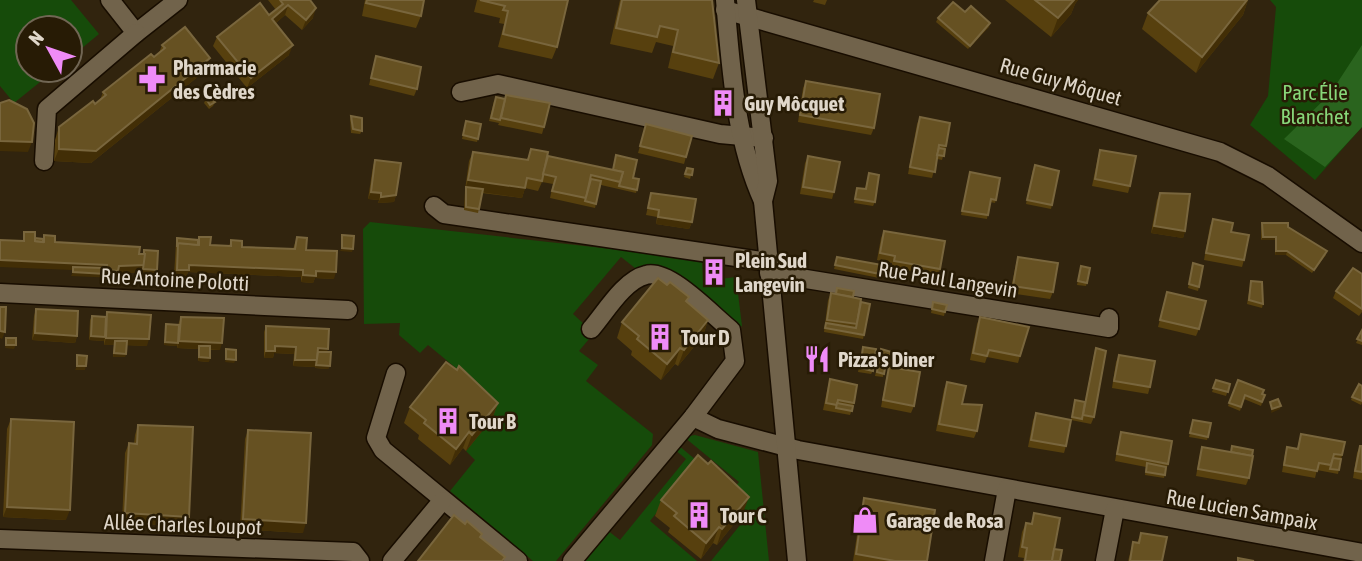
<svg xmlns="http://www.w3.org/2000/svg" width="1362" height="561" viewBox="0 0 1362 561" font-family="'Asap Condensed',sans-serif">
	<style>
		.green { fill: #164b0a }
		.forest { fill: #2a641e }
		.lines { fill: none; stroke-linecap: round; stroke-linejoin: round }
		.minor-casing { stroke: #180d00; stroke-width: 21 }
		.tertiary-casing { stroke: #180d00; stroke-width: 21 }
		.minor { stroke: #71634b; stroke-width: 18 }
		.tertiary { stroke: #71634b; stroke-width: 18 }
		.wall { fill: #57400e }
		.shaded-wall { fill: #422e06 }
		.building { fill: #665122; stroke: #79663d; stroke-width: 2 }
		.labels { text-anchor: middle; dominant-baseline: central; stroke-width: 5; stroke-linejoin: round; paint-order: stroke }
		.poi-label { font-size: 21px; font-weight: bold; fill: #e0d7ca; stroke: #271b05; text-anchor: start }
		.street-label { font-size: 21px; fill: #e0d7ca; stroke: #271b05 }
		.park-label { font-size: 21px; fill: #88d779; stroke: #271b05 }
	</style>
	<rect width="100%" height="100%" fill="#31240e"/>
	<!-- green -->
	<g class="green">
		<path d="M0 0H71L99 34 70 58V28H28V70H55L14 103 0 86Z"/>
		<path d="M1270 0H1362V127L1315 180 1250 125 1268 96 1276 7Z"/>
		<path d="M370 222 702 259 703 281 736 277 742 326 734 329 640 272 621 257 573 314 594 333 579 351 598 365 586 381 653 434 652 445 556 561H533L450 491 475 460 466 451 494 416 471 397 479 387 428 345 420 353 399 335 400 323 364 324 363 229Z"/>
		<path d="M695 435 758 452 769 561H711L749 514 727 497 739 482 684 437Z"/>
		<path d="M678 445 721 481 692 468 650 521 697 561H582L607 530 620 540 686 459 674 449Z"/>
	</g>
	<!-- forest -->
	<path class="forest" d="M1362 45V127L1325 167 1284 139 1330 94Z"/>
	<g class="lines">
		<defs>
			<g id="minor">
				<path d="M110 0 136 33 178 0"/>
				<path d="M725 10 1220 152 1268 176 1362 243"/>
				<path d="M461 92 498 84 720 134 764 138"/>
				<path d="M44 161 47 109 136 33"/>
				<path d="M434 206 444 214 769 262"/>
				<path d="M769 273 1109 328V318"/>
				<path d="M0 293 348 310"/>
				<path d="M396 373 376 438 383 450 518 561"/>
				<path d="M693 417 718 429 798 450 1362 553"/>
				<path d="M0 539 353 552 360 561"/>
				<path d="M392 561 442 501"/>
				<path d="M572 561 693 417 735 361 731 330C713 316 669 268 646 275 624 280 605 313 591 329"/>
				<path d="M994 561 1007 489"/>
				<path d="M1105 561 1115 509"/>
			</g>
			<g id="tertiary">
				<path d="M725 0C731 67 735 140 763 201"/>
				<path d="M746 0 768 181 763 201 797 561"/>
			</g>
		</defs>
		<!-- minor casing -->
		<use href="#minor" class="minor-casing"/>
		<!-- tertiary casing -->
		<use href="#tertiary" class="tertiary-casing"/>
		<!-- minor -->
		<use href="#minor" class="minor"/>
		<!-- tertiary -->
		<use href="#tertiary" class="tertiary"/>
	</g>
	<!-- wall -->
	<g class="wall">
		<path d="M268 0H310L313 18 302 30 285 15 276 23 289 55 247 88 213 46 217 37 269 15 276 10Z"/>
		<path d="M365 0H424L421 16 416 28 362 16Z"/>
		<path d="M477 0H568L557 47 552 59 498 47 504 24 499 23 500 18 474 12Z"/>
		<path d="M620 0H712L719 63 713 79 668 68 673 46 656 42 652 53 610 44Z"/>
		<path d="M814 0H827L825 5 813 2Z"/>
		<path d="M1005 0H1078L1075 4 1071 14 1051 37Z"/>
		<path d="M1248 0 1243 15 1196 73 1142 29 1148 13Z"/>
		<path d="M965 12 989 27 968 49 936 22 938 18Z"/>
		<path d="M162 45 205 71 91 163 54 161 55 140 59 127 95 104 100 100 103 92 159 53Z"/>
		<path d="M376 56 417 89 414 96 369 85Z"/>
		<path d="M806 81 874 128 871 135 798 122 803 88Z"/>
		<path d="M720 94 726 109 721 110 719 97Z"/>
		<path d="M206 99 215 102 213 106 209 109 204 103Z"/>
		<path d="M494 101 544 127 542 134 498 125 499 123 489 121Z"/>
		<path d="M351 116 362 131 360 134 351 133 350 119Z"/>
		<path d="M920 117 946 146 942 160 937 159 932 178 908 174 917 124Z"/>
		<path d="M646 124 686 157 684 164 638 153Z"/>
		<path d="M465 125 478 139 477 142 462 139Z"/>
		<path d="M531 149 548 156 633 178 637 190 636 193 601 185 595 208 550 198 553 184 542 182 538 191 525 188 522 198 482 193 478 213 464 210 465 190 469 161 473 152 527 160Z"/>
		<path d="M1100 150 1130 186 1128 193 1092 186 1098 157Z"/>
		<path d="M808 156 834 192 832 199 800 194 805 163Z"/>
		<path d="M375 160 396 195 394 202 378 203 379 200 368 199 373 166Z"/>
		<path d="M687 168 693 169 690 179 684 177Z"/>
		<path d="M1033 169 1052 205 1051 209 1026 204Z"/>
		<path d="M970 172 996 200 995 203 990 202 987 219 961 215Z"/>
		<path d="M869 173 875 202 873 206 854 203 857 188 865 189Z"/>
		<path d="M651 193 692 222 689 229 656 224 657 217 646 215Z"/>
		<path d="M1160 193 1185 231 1183 238 1151 233 1157 200Z"/>
		<path d="M1213 219 1231 232 1244 260 1242 267 1204 260 1210 226Z"/>
		<path d="M1262 223 1288 227 1326 255 1312 273 1286 255H1275V240H1261V227Z"/>
		<path d="M884 231 940 269 938 276 892 268V263L877 260 881 238Z"/>
		<path d="M199 237 210 245 229 246 231 240 242 247 293 249 297 237 306 250 334 279 315 278 313 283 301 282V277L188 272 186 277 174 276 176 242 177 238 198 240Z"/>
		<path d="M837 257 880 274 879 278 834 269Z"/>
		<path d="M1018 257 1053 292 1050 299 1010 293 1016 264Z"/>
		<path d="M1193 263 1199 287 1198 291 1188 288Z"/>
		<path d="M1081 266 1087 283 1086 286 1077 285Z"/>
		<path d="M1362 274V312L1359 316 1333 298 1336 291Z"/>
		<path d="M1251 281 1263 304 1262 308 1247 304Z"/>
		<path d="M837 288 861 302 864 335 863 339 824 332 828 300 831 293 836 294Z"/>
		<path d="M1167 292 1199 329 1196 336 1158 327Z"/>
		<path d="M933 302 945 312 944 316 931 313Z"/>
		<path d="M687 303 708 320 703 336 678 366 675 364 661 380 631 355 632 351 617 338 622 322Z"/>
		<path d="M36 309 77 336 75 343 32 340 34 316Z"/>
		<path d="M107 312 147 346 127 345 125 357H113L114 345H104V341L89 340 90 320 92 316 106 317Z"/>
		<path d="M181 317 220 350H210L209 362 198 361V349L177 348V346L164 345 166 324 178 325Z"/>
		<path d="M980 317 1020 356 1018 363 987 357 985 363 970 360 977 324Z"/>
		<path d="M266 326 327 352 330 366 328 369 315 368V367L293 366 294 354 274 353 273 358H264V332Z"/>
		<path d="M1362 330V345L1356 343Z"/>
		<path d="M863 347 873 371 871 374 858 372Z"/>
		<path d="M1096 348 1094 417 1091 424 1071 420 1066 446 1064 453 1028 447 1033 420 1036 413 1071 420 1075 400 1085 402 1094 355Z"/>
		<path d="M881 349 911 368 910 371 914 406 911 413 881 407 887 374 889 368 885 367 883 377 875 376Z"/>
		<path d="M1119 355 1150 387 1148 394 1112 388 1116 362Z"/>
		<path d="M830 379 854 403 850 415 823 410 828 386Z"/>
		<path d="M1216 380 1230 384 1226 396 1212 392Z"/>
		<path d="M1238 380 1265 395 1261 406 1244 399 1240 411 1228 406Z"/>
		<path d="M947 382 977 431 974 438 936 431 944 389Z"/>
		<path d="M1362 386V403L1361 405 1351 400 1352 397Z"/>
		<path d="M498 403 492 419 466 451 463 448 450 465 418 439 419 435 404 423 410 407Z"/>
		<path d="M11 419 66 520 3 517 7 429Z"/>
		<path d="M1193 420 1208 437 1207 440 1189 437Z"/>
		<path d="M138 425 185 526 122 523 125 453 129 443 134 444 135 435Z"/>
		<path d="M248 430 303 533 240 529 245 439Z"/>
		<path d="M1121 432 1168 464 1164 478 1145 475 1146 467 1115 461 1119 439Z"/>
		<path d="M1301 434 1342 455 1338 474 1317 470 1315 478 1282 472 1285 454 1287 447 1297 449Z"/>
		<path d="M1360 446H1362V480L1353 478 1357 453Z"/>
		<path d="M1202 447 1249 478 1246 485 1196 476 1200 454Z"/>
		<path d="M864 498 927 561H853L861 508Z"/>
		<path d="M661 500 743 513 717 545 713 543 701 559 668 532 670 528 655 516Z"/>
		<path d="M1034 513 1054 549 1060 561H1023L1024 558 1018 557 1022 532 1026 523H1031Z"/>
		<path d="M1141 533 1162 561H1128L1133 542 1137 543Z"/>
	</g>
	<!-- shaded-wall -->
	<g class="shaded-wall">
		<path d="M1072 0H1078L1075 4 1071 14 1051 37 1058 18Z"/>
		<path d="M1248 0 1243 15 1196 73 1202 57Z"/>
		<path d="M288 5 285 15 269 29 272 19Z"/>
		<path d="M316 8 313 18 302 30 306 20Z"/>
		<path d="M990 23 989 27 968 49 970 46Z"/>
		<path d="M293 45 289 55 247 88 251 78Z"/>
		<path d="M210 58 205 71 91 163 54 161 59 149Z"/>
		<path d="M728 105 726 109 721 110 722 106Z"/>
		<path d="M0 141 32 142 28 152 0 151Z"/>
		<path d="M468 180 525 188 522 198 466 190V187L465 190Z"/>
		<path d="M371 192 381 193 379 200 368 199Z"/>
		<path d="M396 195 394 202 378 203 381 197Z"/>
		<path d="M658 217 692 222 689 229 656 224Z"/>
		<path d="M1154 226 1185 231 1183 238 1151 233Z"/>
		<path d="M1263 237H1276L1275 240H1261Z"/>
		<path d="M342 248 353 249 352 252 340 251Z"/>
		<path d="M1276 251H1287L1286 255H1275Z"/>
		<path d="M0 260 107 265 104 272 73 267 72 270 0 267Z"/>
		<path d="M145 265 157 270 155 273H118L116 278 71 276 73 272 105 274 106 270 119 266Z"/>
		<path d="M189 265 303 270 301 277 188 272 186 277 174 276 177 270Z"/>
		<path d="M316 271 336 272 334 279 315 278 313 283 301 282 303 275Z"/>
		<path d="M722 274 721 278 708 279 709 275Z"/>
		<path d="M708 320 703 336 678 366 684 350Z"/>
		<path d="M0 331 5 332 2 339 0 338Z"/>
		<path d="M35 333 77 336 75 343 32 340Z"/>
		<path d="M91 336 105 337 104 341 89 340Z"/>
		<path d="M106 338 149 339 147 346 115 345V341L114 345H104Z"/>
		<path d="M179 341 222 343 220 350 199 349V346L198 349 177 348Z"/>
		<path d="M165 342 178 343 177 346 164 345Z"/>
		<path d="M6 345H16L14 349 5 348Z"/>
		<path d="M275 346 296 347 294 354 274 353 273 358H264L266 351Z"/>
		<path d="M318 348 328 349 326 355H317Z"/>
		<path d="M680 348 675 364 661 380 667 364Z"/>
		<path d="M114 353 126 354 125 357H113Z"/>
		<path d="M199 357 210 358 209 362 198 361Z"/>
		<path d="M226 359 236 360 234 363 225 362Z"/>
		<path d="M295 360H317L315 367 293 366Z"/>
		<path d="M316 365 330 366 328 369 315 368Z"/>
		<path d="M77 366H86L85 370H75Z"/>
		<path d="M498 403 492 419 466 451 472 435Z"/>
		<path d="M1281 406 1280 409 1271 413 1272 409Z"/>
		<path d="M469 432 463 448 450 465 456 449Z"/>
		<path d="M749 497 743 513 717 545 722 529Z"/>
		<path d="M7 507 70 510 66 520 3 517Z"/>
		<path d="M125 513 189 517 185 526 122 523Z"/>
		<path d="M243 519 306 523 303 533 240 529Z"/>
		<path d="M719 527 713 543 701 559 706 543Z"/>
	</g>
	<!-- building -->
	<g class="building">
		<path d="M280 0H310L316 8 306 20 288 5 272 19 293 45 251 78 217 37 260 3 269 15 283 4Z"/>
		<path d="M367 0H424L421 16 366 3Z"/>
		<path d="M480 0H568L557 47 503 34 508 11 503 10 505 6Z"/>
		<path d="M622 0H712L719 63 673 52 678 30 660 26 657 37 616 28Z"/>
		<path d="M1035 0H1074L1058 18Z"/>
		<path d="M1160 0H1247L1202 57 1148 13Z"/>
		<path d="M953 2 965 12 971 6 990 23 970 46 938 18Z"/>
		<path d="M185 27 210 58 96 151 59 149V127L93 101 95 104 106 95 103 92 151 54 154 57 165 48 162 45Z"/>
		<path d="M376 56 421 67 417 89 371 78Z"/>
		<path d="M806 81 880 94 874 128 800 115Z"/>
		<path d="M726 93 728 105 722 106 720 94Z"/>
		<path d="M506 95 550 103 544 127 501 118Z"/>
		<path d="M209 96 215 102 210 105 206 99Z"/>
		<path d="M496 97 505 99 500 120 491 118Z"/>
		<path d="M9 100 27 109 34 123 32 142 0 141V103Z"/>
		<path d="M351 116 362 118V131L353 129Z"/>
		<path d="M920 117 950 123 946 146 939 145 935 172 910 167Z"/>
		<path d="M466 121 481 124 478 139 463 135Z"/>
		<path d="M646 124 692 136 686 157 640 146Z"/>
		<path d="M939 148 945 149 944 156 937 155Z"/>
		<path d="M531 149 548 152 542 181 527 178 525 188 468 180 473 152 528 160Z"/>
		<path d="M1100 150 1136 156 1130 186 1095 179Z"/>
		<path d="M616 155 637 160 633 178 639 179 637 190 619 186 623 172 613 170Z"/>
		<path d="M548 156 623 172 620 182 591 175 586 198 552 191 556 177 543 174Z"/>
		<path d="M808 156 840 162 834 192 803 187Z"/>
		<path d="M375 160 401 163 396 195 381 197V193L371 192Z"/>
		<path d="M1035 165 1059 171 1052 205 1027 200Z"/>
		<path d="M687 168 693 169 692 175 685 174Z"/>
		<path d="M970 172 1000 178 996 200 991 199 988 215 962 211Z"/>
		<path d="M869 173 879 175 875 202 855 199 857 188 866 189Z"/>
		<path d="M591 179 601 181 596 204 585 201Z"/>
		<path d="M466 187 483 189 479 209 466 207Z"/>
		<path d="M651 193 696 199 692 222 658 217 659 210 648 208Z"/>
		<path d="M1160 193 1190 194 1185 231 1154 226Z"/>
		<path d="M1213 219 1233 223 1231 232 1249 235 1244 260 1206 253Z"/>
		<path d="M1262 223H1288V227L1327 251 1314 270 1287 251H1276V237H1263Z"/>
		<path d="M884 231 945 241 940 269 894 261 895 256 880 253Z"/>
		<path d="M24 232H35V241L44 242V235L55 236V242L140 247 139 254H145V265L119 266 118 271 106 270 107 265 0 260V240L24 241Z"/>
		<path d="M342 235 354 236 353 249 342 248Z"/>
		<path d="M199 237H211L210 245 231 246V240L242 241V247L295 249 297 237 307 238 306 250 337 251 336 272 316 271V276L303 275V270L189 265V270H177L178 243 199 245Z"/>
		<path d="M35 238 43 239V242L35 241Z"/>
		<path d="M177 238 198 240V245L178 243 177 247Z"/>
		<path d="M144 250 158 251 157 270 143 269 145 254H144Z"/>
		<path d="M837 257 882 265 880 274 835 265Z"/>
		<path d="M1018 257 1058 263 1053 292 1013 286Z"/>
		<path d="M720 262 722 274 709 275 708 264Z"/>
		<path d="M1193 263 1203 266 1199 287 1189 284Z"/>
		<path d="M1081 266 1090 268 1087 283 1078 281Z"/>
		<path d="M73 267 105 268V274L73 272Z"/>
		<path d="M1353 268 1362 274V309L1336 291Z"/>
		<path d="M658 278 667 285 670 282 689 297 686 301 708 320 684 350 680 348 667 364 637 339 639 336 622 322Z"/>
		<path d="M1251 281 1262 282 1263 304 1249 300Z"/>
		<path d="M837 288 854 291 853 297 836 294Z"/>
		<path d="M1167 292 1206 301 1199 329 1160 320Z"/>
		<path d="M831 293 861 299 857 324 827 320Z"/>
		<path d="M861 302 870 304 864 335 825 328 826 323 856 328Z"/>
		<path d="M933 302 947 305 945 312 932 309Z"/>
		<path d="M0 307H6L5 332 0 331Z"/>
		<path d="M36 309 78 311 77 336 35 333Z"/>
		<path d="M107 312 151 315 149 339 106 338Z"/>
		<path d="M92 316 106 317 105 337 91 336Z"/>
		<path d="M181 317 224 318 222 343 179 341Z"/>
		<path d="M980 317 1029 327 1020 356 989 350 987 356 973 353Z"/>
		<path d="M166 324 179 325 178 343 165 342Z"/>
		<path d="M266 326 329 329 328 349 318 348 317 360H295L296 347 275 346V351H266Z"/>
		<path d="M1362 330V341L1357 339Z"/>
		<rect x="6" y="338" width="10" height="7"/>
		<path d="M115 341H127L126 354 114 353Z"/>
		<path d="M199 346H210V358L199 357Z"/>
		<path d="M863 347 876 349 873 371 860 368Z"/>
		<path d="M1096 348 1106 351 1094 417 1083 415Z"/>
		<path d="M226 349 236 350V360L226 359Z"/>
		<path d="M881 349 912 358 911 368 886 363 884 374 877 372Z"/>
		<path d="M318 352H331L330 366 316 365Z"/>
		<path d="M77 355 87 356 86 366H77Z"/>
		<path d="M1119 355 1155 361 1150 387 1114 381Z"/>
		<path d="M446 362 457 370 459 366 498 403 472 435 469 432 456 449 424 423 426 420 410 407Z"/>
		<path d="M889 367 920 372 914 406 883 400Z"/>
		<path d="M830 379 857 385 854 403 838 400 837 405 826 403Z"/>
		<path d="M1216 380 1230 384 1228 392 1213 388Z"/>
		<path d="M1238 380 1264 390 1262 394 1265 395 1262 402 1245 395 1241 407 1229 403Z"/>
		<path d="M947 382 966 386 962 404 982 405 977 431 939 424Z"/>
		<path d="M1359 384 1362 386V401L1352 397Z"/>
		<path d="M1278 399 1281 406 1272 409 1270 402Z"/>
		<path d="M1075 400 1085 402 1082 419 1072 417Z"/>
		<path d="M837 403 853 406 852 411 836 408Z"/>
		<path d="M1036 413 1071 420 1066 446 1031 440Z"/>
		<path d="M11 419 74 422 70 510 7 507Z"/>
		<path d="M1193 420 1211 423 1208 437 1190 433Z"/>
		<path d="M138 425 193 427 189 517 125 513 129 443 137 444Z"/>
		<path d="M248 430 311 433 306 523 243 519Z"/>
		<path d="M1121 432 1172 441 1168 464 1117 454Z"/>
		<path d="M1301 434 1345 442 1342 455 1334 454 1331 465 1319 463 1317 471 1284 465 1287 447 1298 449Z"/>
		<path d="M1232 446 1253 450 1252 456 1231 452Z"/>
		<path d="M1360 446H1362V472L1355 471Z"/>
		<path d="M1202 447 1253 456 1249 478 1198 469Z"/>
		<path d="M698 455 708 464 711 461 749 497 722 529 719 527 706 543 674 516 677 513 661 500Z"/>
		<path d="M1333 458 1341 459 1339 470 1330 469Z"/>
		<path d="M1147 463 1166 467 1165 475 1146 472Z"/>
		<path d="M864 498 935 510 927 561H895L856 554Z"/>
		<path d="M1034 513 1060 518 1052 561H1025L1027 548 1022 547 1026 523 1032 524Z"/>
		<path d="M454 515 465 524 467 521 482 534 480 537 505 557 502 561H418Z"/>
		<path d="M1141 533 1167 537 1162 561H1130L1133 542 1139 543Z"/>
		<path d="M1054 549 1062 550 1060 561H1052Z"/>
		<path d="M1238 558 1254 561H1238Z"/>
	</g>
	<!-- icons -->
	<defs>
		<symbol id="pharmacy-bare" viewBox="-9 -9 18 18"><path d="M-2-6h4v4h4v4h-4v4h-4v-4h-4v-4h4Z" fill="#ef8bf7" stroke="#271b05" stroke-width="2.5" paint-order="stroke"/></symbol>
		<symbol id="building-bare" viewBox="-9 -9 18 18"><path d="M-4-6H4V6H1V3H-1V6H-4ZM-2.5-4.3h1.7v1.8h-1.7ZM.8-4.3h1.7v1.8H.8ZM-2.5-1h1.7V.8h-1.7ZM.8-1h1.7V.8H.8Z" fill="#ef8bf7" stroke="#271b05" stroke-width="2.5" paint-order="stroke"/></symbol>
		<symbol id="restaurant-bare" viewBox="-9 -9 18 18"><path d="M-5-6h1v4h1v-4h1v4h1v-4h1v5L-1.5 .5V6h-2V.5L-5-1ZM5-6V6H3V1.5H1.5Q1.5-4 5-6Z" fill="#ef8bf7" stroke="#271b05" stroke-width="2.5" paint-order="stroke"/></symbol>
		<symbol id="shop-bare" viewBox="-9 -9 18 18"><path d="M-5-2.5h2.3a2.7 3.5 0 0 1 5.4 0H5L5.5 6h-11ZM-1.5-2.5h3a1.5 2.3 0 0 0-3 0Z" fill="#ef8bf7" stroke="#271b05" stroke-width="2.5" paint-order="stroke"/></symbol>
	</defs>
	<g fill-rule="evenodd">
		<use href="#pharmacy-bare" x="133" y="60" width="38" height="38"/>
		<use href="#building-bare" x="704" y="84" width="38" height="38"/>
		<use href="#building-bare" x="695" y="253" width="38" height="38"/>
		<use href="#building-bare" x="641" y="318" width="38" height="38"/>
		<use href="#restaurant-bare" x="798" y="340" width="38" height="38"/>
		<use href="#building-bare" x="429" y="402" width="38" height="38"/>
		<use href="#building-bare" x="680" y="496" width="38" height="38"/>
		<use href="#shop-bare" x="846" y="501" width="38" height="38"/>
	</g>
	<g class="labels">
		<!-- poi labels -->
		<g class="poi-label">
			<text x="173" y="67">Pharmacie<tspan x="173" dy="24">des Cèdres</tspan></text>
			<text x="744" y="103">Guy Môcquet</text>
			<text x="735" y="260">Plein Sud<tspan x="735" dy="24">Langevin</tspan></text>
			<text x="681" y="337">Tour D</text>
			<text x="838" y="359">Pizza's Diner</text>
			<text x="469" y="421">Tour B</text>
			<text x="720" y="515">Tour C</text>
			<text x="886" y="520">Garage de Rosa</text>
		</g>
		<!-- street labels -->
		<g class="street-label">
			<text transform="translate(1061 81) rotate(16)">Rue Guy Môquet</text>
			<text transform="translate(175 279) rotate(3)">Rue Antoine Polotti</text>
			<text transform="translate(948 279) rotate(9)">Rue Paul Langevin</text>
			<text transform="translate(1242 509) rotate(10)">Rue Lucien Sampaix</text>
			<text transform="translate(183 524) rotate(2)">Allée Charles Loupot</text>
		</g>
		<!-- park labels -->
		<g class="park-label">
			<text x="1315" y="92">Parc Élie<tspan x="1315" dy="24">Blanchet</tspan></text>
		</g>
	</g>
	<!-- north arrow -->
	<g transform="translate(49 49) rotate(310)"><circle r="33" fill="#271b05" stroke="#716654" stroke-width="2"/>
	<path d="M0-5L12 26L0 18L-12 26Z" fill="#ef8bf7"/>
	<text y="-10" font-size="19" font-weight="bold" text-anchor="middle" fill="#e0d7ca">N</text>
	</g>
</svg>
